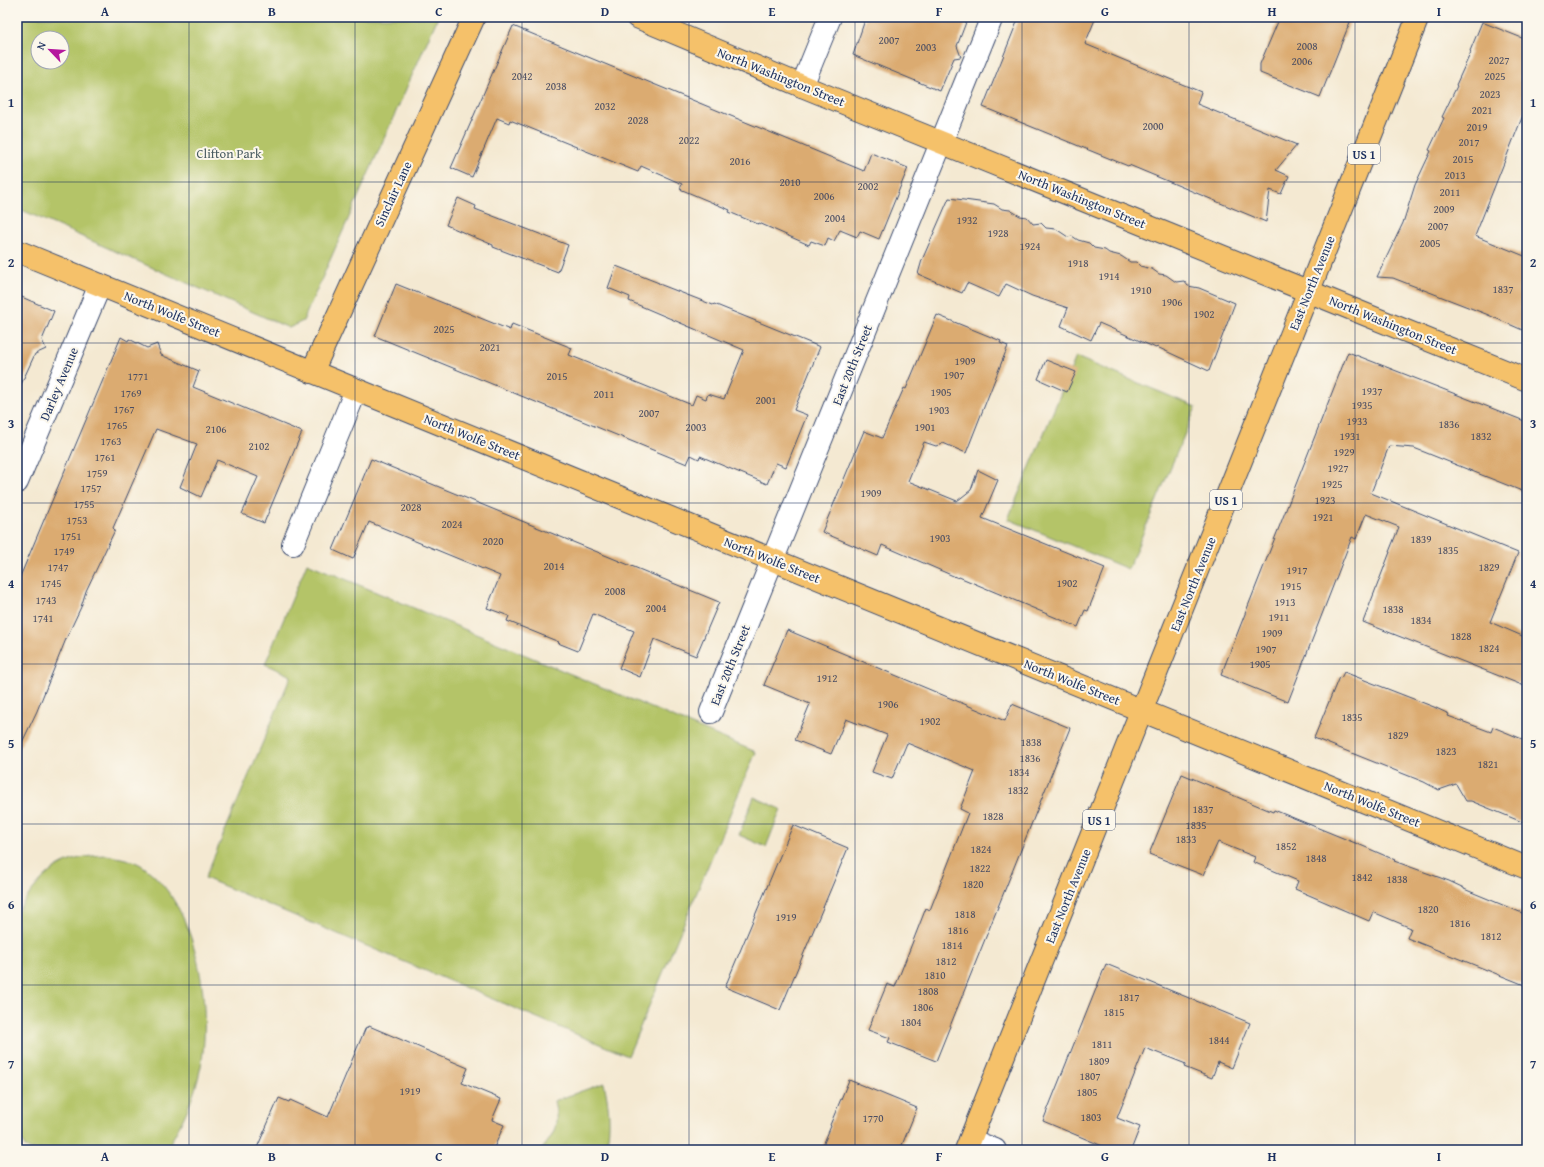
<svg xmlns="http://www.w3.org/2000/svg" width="1544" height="1167" viewBox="0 0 1544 1167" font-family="'Gentium Book Plus',serif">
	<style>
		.green { fill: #b4c467; stroke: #687a62; fill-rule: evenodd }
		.building { fill: #dbab71 }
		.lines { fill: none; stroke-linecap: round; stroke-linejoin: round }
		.minor-casing { stroke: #3c4b6f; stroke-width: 24 }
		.major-casing { stroke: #3c4b6f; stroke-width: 24 }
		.minor { stroke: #fff; stroke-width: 22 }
		.major { stroke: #f5c16b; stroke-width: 22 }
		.grid { fill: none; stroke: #1b2f5e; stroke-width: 1; stroke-opacity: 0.55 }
		.labels { text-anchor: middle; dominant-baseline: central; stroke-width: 4; stroke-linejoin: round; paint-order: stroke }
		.number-label { font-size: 11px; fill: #4b4e63 }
		.shield { fill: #fbf7ec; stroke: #5e6b89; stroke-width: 1 }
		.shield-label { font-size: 12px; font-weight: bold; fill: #1b2f5e }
		.street-label { font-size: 13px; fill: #1b2f5e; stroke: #fbf7ec }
		.park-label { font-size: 13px; fill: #495c61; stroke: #fbf7ec }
		.neatline { fill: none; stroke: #1b2f5e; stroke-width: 1.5 }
		.grid-label { font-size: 13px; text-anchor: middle; font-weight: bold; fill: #1b2f5e }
	</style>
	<rect width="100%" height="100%" fill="#fbf7ec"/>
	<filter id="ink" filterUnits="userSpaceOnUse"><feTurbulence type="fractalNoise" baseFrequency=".025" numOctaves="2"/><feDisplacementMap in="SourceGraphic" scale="8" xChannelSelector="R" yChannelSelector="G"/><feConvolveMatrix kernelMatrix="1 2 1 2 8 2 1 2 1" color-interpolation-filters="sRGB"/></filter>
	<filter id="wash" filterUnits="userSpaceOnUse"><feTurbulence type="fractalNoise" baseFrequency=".012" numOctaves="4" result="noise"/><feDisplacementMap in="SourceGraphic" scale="16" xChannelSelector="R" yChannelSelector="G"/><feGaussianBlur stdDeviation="0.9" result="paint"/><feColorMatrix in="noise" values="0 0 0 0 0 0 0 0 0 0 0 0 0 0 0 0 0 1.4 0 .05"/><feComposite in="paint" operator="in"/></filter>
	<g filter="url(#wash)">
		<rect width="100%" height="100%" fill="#f4e9d2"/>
		<!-- green -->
		<g class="green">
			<path d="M17 17H438L303 321 289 328 17 208ZM38 38H62V62H38Z"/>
			<path d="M1076 357 1196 407 1128 569 1008 519Z"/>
			<path d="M307 563 756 752 628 1056 205 878 291 676 265 664Z"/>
			<path d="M754 797 781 809 766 847 739 835Z"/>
			<path d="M107 855C119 858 133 859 144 867 198 907 212 1004 201 1066 195 1097 182 1124 166 1150H29L25 1147 17 1131V912C42 874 59 856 107 855Z"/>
			<path d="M604 1083C609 1106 612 1127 605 1150H541C556 1133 559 1123 554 1101Z"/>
		</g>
		<g id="blocks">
			<!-- building -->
			<g class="building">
				<path d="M866 17H968L957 46 961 57 954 58 940 91 853 55Z"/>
				<path d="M1019 17H1096L1085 44 1201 92 1197 104 1297 145 1276 170 1289 176 1281 194 1270 190 1266 222 1129 165 1128 166 983 107Z"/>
				<path d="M1280 17H1352L1320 97 1260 73V64Z"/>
				<path d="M1482 22 1527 40V105L1475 236 1527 257V332L1486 314 1393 278 1377 277 1403 223 1415 185 1431 151 1429 150 1444 118 1442 117 1457 86 1456 85 1471 52 1470 51Z"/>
				<path d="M513 26 864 171 871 153 908 168 879 239 860 231 857 237 840 230 834 241 828 238 825 246 811 241 809 245 759 223 758 224 729 212 730 210 680 189 682 184 641 166 638 172 510 120 509 123 497 118 472 177 451 168Z"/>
				<path d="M458 198 476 206 475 209 568 245 558 272 493 247V245L446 225Z"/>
				<path d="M949 198 994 204 1002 209 1010 210 1020 216 1027 217 1033 224 1041 223 1046 228 1056 229 1068 237 1072 236 1078 240 1089 243 1094 248 1105 250 1109 253 1121 256 1130 262H1136L1140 266 1152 269 1159 274 1166 275 1176 282 1184 281 1188 286 1199 288 1235 303 1209 371 1157 347 1156 348 1099 323 1091 340 1061 326 1068 308 1032 296 1006 284 999 297 967 283 962 293 918 274 922 260Z"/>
				<path d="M616 266 659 283V284L713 305 714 304 820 347 794 410 807 415 786 467 776 463 767 484 700 456 699 459 691 455 687 464 375 336 396 284 510 330 512 324 572 348 569 355 692 405 696 395 706 399 708 394 724 399 744 350 629 301 630 297 608 288Z"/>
				<path d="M17 295 54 311 42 340 46 349 35 354 17 393Z"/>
				<path d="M937 315 1001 341 1000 343 1008 346 966 453 943 443 936 446 924 442 908 481 957 501 971 490 978 470 998 480 982 518 1105 568 1088 611 1085 610 1078 627 959 577 958 578 882 545 878 556 822 532 864 431 882 438 904 388 906 389Z"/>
				<path d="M121 337 128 341 129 339 147 348 157 344 161 355 199 371 193 387 302 432 264 523 242 514 258 477 217 460 201 497 180 487 197 444 156 429 113 528 115 530 86 591 81 607 66 639 37 711 17 753V584Z"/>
				<path d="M1348 352 1527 422V493L1414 448 1389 446 1371 493 1518 553 1490 622 1527 638V687L1363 622 1390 552H1389L1399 527 1366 514 1356 539 1352 537 1288 702 1221 675Z"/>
				<path d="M1046 360 1076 372 1067 392 1038 379Z"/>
				<path d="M371 459 719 602 696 656 654 639 640 677 619 668 634 631 593 614 578 651 558 643 559 642 507 621 509 616 487 608 500 576 369 522 353 559 333 550Z"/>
				<path d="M787 630 1005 721 1012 704 1070 728 936 1061 888 1042 890 1038 868 1030 887 984 895 987 926 908 930 910 968 813 960 809 975 771 907 743 892 779 872 772 887 735 846 719 831 754 795 740 810 704 764 685Z"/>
				<path d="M1344 672 1434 707 1449 714 1448 716 1491 732 1493 727 1527 741V824L1471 801H1466L1456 784 1439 790 1424 782 1314 738 1339 677 1341 678Z"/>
				<path d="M1182 774 1273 812 1274 810 1365 847 1395 860 1394 861 1449 881 1464 888V889L1527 915V986L1407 938 1411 928 1373 912 1369 921 1295 889 1298 881 1253 862 1255 857 1218 842 1203 875 1149 854Z"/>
				<path d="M793 825 848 848 780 1010 725 987Z"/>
				<path d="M1106 964 1250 1023 1232 1068 1218 1062 1212 1078 1184 1067 1186 1064 1145 1048 1117 1118 1140 1127 1131 1150H1112L1043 1121Z"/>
				<path d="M369 1026 468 1068 462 1083 501 1099 492 1120 504 1125 493 1150H256L279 1098 289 1102 290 1100 328 1117 366 1027 368 1028Z"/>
				<path d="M849 1080 917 1108 900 1150H821L831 1126 830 1125Z"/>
			</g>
		</g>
	</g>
	<g filter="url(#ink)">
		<use href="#blocks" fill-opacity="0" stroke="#3c4b6f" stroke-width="1"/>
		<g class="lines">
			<defs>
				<g id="minor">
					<path d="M802 86 830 17"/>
					<path d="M17 482 100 285"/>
					<path d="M293 544 356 390"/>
					<path d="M711 712 992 17"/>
					<path d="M970 1140 995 1150"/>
				</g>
				<g id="major">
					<path d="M637 17 802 86 1527 380"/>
					<path d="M17 251 1527 868"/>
					<path d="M312 372 474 17"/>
					<path d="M966 1150 1418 17"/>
				</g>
			</defs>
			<!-- minor casing -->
			<use href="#minor" class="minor-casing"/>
			<!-- major casing -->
			<use href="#major" class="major-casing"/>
			<!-- minor -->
			<use href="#minor" class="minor"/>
			<!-- major -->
			<use href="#major" class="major"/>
		</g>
	</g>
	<!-- grid -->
	<path class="grid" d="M189 17V1150M355 17V1150M522 17V1150M689 17V1150M855 17V1150M1022 17V1150M1189 17V1150M1355 17V1150M17 182H1527M17 343H1527M17 503H1527M17 664H1527M17 824H1527M17 985H1527"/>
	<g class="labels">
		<!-- number labels -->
		<g class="number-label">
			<text x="889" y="40">2007</text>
			<text x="1307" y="46">2008</text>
			<text x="926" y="47">2003</text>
			<text x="1499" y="60">2027</text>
			<text x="1302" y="61">2006</text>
			<text x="522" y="76">2042</text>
			<text x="1495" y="76">2025</text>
			<text x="556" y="86">2038</text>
			<text x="1490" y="94">2023</text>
			<text x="605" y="106">2032</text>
			<text x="1482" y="110">2021</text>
			<text x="638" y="120">2028</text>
			<text x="1153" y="126">2000</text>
			<text x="1477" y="127">2019</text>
			<text x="689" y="140">2022</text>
			<text x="1469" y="142">2017</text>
			<text x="1463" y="159">2015</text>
			<text x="740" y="161">2016</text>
			<text x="1455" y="175">2013</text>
			<text x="790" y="182">2010</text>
			<text x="868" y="186">2002</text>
			<text x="1450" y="192">2011</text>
			<text x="824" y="196">2006</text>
			<text x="1444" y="209">2009</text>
			<text x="835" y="218">2004</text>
			<text x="967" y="220">1932</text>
			<text x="1438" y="226">2007</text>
			<text x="998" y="233">1928</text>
			<text x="1430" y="243">2005</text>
			<text x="1030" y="246">1924</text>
			<text x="1078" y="263">1918</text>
			<text x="1109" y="276">1914</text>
			<text x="1503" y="289">1837</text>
			<text x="1141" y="290">1910</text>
			<text x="1172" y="302">1906</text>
			<text x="1204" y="314">1902</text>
			<text x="444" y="329">2025</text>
			<text x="490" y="347">2021</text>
			<text x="965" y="361">1909</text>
			<text x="954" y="375">1907</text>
			<text x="138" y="376">1771</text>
			<text x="557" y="376">2015</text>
			<text x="1372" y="391">1937</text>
			<text x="941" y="392">1905</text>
			<text x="131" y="393">1769</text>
			<text x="604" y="394">2011</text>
			<text x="766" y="400">2001</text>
			<text x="1362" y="405">1935</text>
			<text x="124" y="409">1767</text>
			<text x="939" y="410">1903</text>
			<text x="649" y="413">2007</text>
			<text x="1357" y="421">1933</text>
			<text x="1449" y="424">1836</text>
			<text x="117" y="425">1765</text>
			<text x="696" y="427">2003</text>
			<text x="925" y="427">1901</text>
			<text x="216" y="429">2106</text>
			<text x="1350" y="436">1931</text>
			<text x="1481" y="436">1832</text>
			<text x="111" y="441">1763</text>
			<text x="259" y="446">2102</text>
			<text x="1344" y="452">1929</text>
			<text x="105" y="457">1761</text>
			<text x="1338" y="468">1927</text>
			<text x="97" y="473">1759</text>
			<text x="1332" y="484">1925</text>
			<text x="91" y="488">1757</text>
			<text x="871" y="493">1909</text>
			<text x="1325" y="500">1923</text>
			<text x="84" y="504">1755</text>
			<text x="411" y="507">2028</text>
			<text x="1323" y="517">1921</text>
			<text x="77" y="520">1753</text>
			<text x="452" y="524">2024</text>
			<text x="71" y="536">1751</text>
			<text x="940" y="538">1903</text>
			<text x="1421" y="539">1839</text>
			<text x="493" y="541">2020</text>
			<text x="1448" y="550">1835</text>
			<text x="64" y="551">1749</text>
			<text x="554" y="566">2014</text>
			<text x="58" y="567">1747</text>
			<text x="1489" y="567">1829</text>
			<text x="1297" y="570">1917</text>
			<text x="51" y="583">1745</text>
			<text x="1067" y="583">1902</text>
			<text x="1291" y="586">1915</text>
			<text x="615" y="591">2008</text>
			<text x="46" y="600">1743</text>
			<text x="1285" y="602">1913</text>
			<text x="656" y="608">2004</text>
			<text x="1393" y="609">1838</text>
			<text x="1279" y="617">1911</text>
			<text x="43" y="618">1741</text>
			<text x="1421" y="620">1834</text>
			<text x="1272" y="633">1909</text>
			<text x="1461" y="636">1828</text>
			<text x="1489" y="648">1824</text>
			<text x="1266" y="649">1907</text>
			<text x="1260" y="664">1905</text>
			<text x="827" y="678">1912</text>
			<text x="888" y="704">1906</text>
			<text x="1352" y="717">1835</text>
			<text x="930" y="721">1902</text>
			<text x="1398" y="735">1829</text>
			<text x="1031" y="742">1838</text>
			<text x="1446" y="751">1823</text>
			<text x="1030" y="758">1836</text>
			<text x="1488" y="764">1821</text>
			<text x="1019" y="772">1834</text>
			<text x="1018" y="790">1832</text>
			<text x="1203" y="809">1837</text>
			<text x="993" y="816">1828</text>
			<text x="1196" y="825">1835</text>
			<text x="1186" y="839">1833</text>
			<text x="1286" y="846">1852</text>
			<text x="981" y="849">1824</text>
			<text x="1316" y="858">1848</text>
			<text x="980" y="868">1822</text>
			<text x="1362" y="877">1842</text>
			<text x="1397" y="879">1838</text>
			<text x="973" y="884">1820</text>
			<text x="1428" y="909">1820</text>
			<text x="965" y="914">1818</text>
			<text x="786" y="917">1919</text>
			<text x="1460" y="923">1816</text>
			<text x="958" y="930">1816</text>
			<text x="1491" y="936">1812</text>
			<text x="952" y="945">1814</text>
			<text x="946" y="961">1812</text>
			<text x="935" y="975">1810</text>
			<text x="928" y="991">1808</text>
			<text x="1129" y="997">1817</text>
			<text x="923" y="1007">1806</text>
			<text x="1114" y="1012">1815</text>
			<text x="911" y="1022">1804</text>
			<text x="1219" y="1040">1844</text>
			<text x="1102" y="1044">1811</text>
			<text x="1099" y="1061">1809</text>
			<text x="1090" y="1076">1807</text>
			<text x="410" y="1091">1919</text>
			<text x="1087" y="1092">1805</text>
			<text x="1091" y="1117">1803</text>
			<text x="873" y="1118">1770</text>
		</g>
		<!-- shield labels -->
		<g class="shield">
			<rect x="1348" y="144" width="32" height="20" rx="3"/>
			<rect x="1210" y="490" width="32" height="20" rx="3"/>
			<rect x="1083" y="810" width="32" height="20" rx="3"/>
		</g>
		<g class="shield-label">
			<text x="1364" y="154">US 1</text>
			<text x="1226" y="500">US 1</text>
			<text x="1099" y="820">US 1</text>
		</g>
		<!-- street labels -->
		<g class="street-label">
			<text transform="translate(781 77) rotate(22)">North Washington Street</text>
			<text transform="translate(393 194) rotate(-65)">Sinclair Lane</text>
			<text transform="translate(1082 199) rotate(22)">North Washington Street</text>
			<text transform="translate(1312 283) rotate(-68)">East North Avenue</text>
			<text transform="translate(172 314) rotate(22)">North Wolfe Street</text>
			<text transform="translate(1393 325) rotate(22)">North Washington Street</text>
			<text transform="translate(852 365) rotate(-68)">East 20th Street</text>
			<text transform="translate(59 384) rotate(-67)">Darley Avenue</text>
			<text transform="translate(472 437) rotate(22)">North Wolfe Street</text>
			<text transform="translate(772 560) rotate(22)">North Wolfe Street</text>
			<text transform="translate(1193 584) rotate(-68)">East North Avenue</text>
			<text transform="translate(730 665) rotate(-68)">East 20th Street</text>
			<text transform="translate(1072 682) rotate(22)">North Wolfe Street</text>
			<text transform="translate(1372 804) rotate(22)">North Wolfe Street</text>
			<text transform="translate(1068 896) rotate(-68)">East North Avenue</text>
		</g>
		<!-- park labels -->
		<g class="park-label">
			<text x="229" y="153">Clifton Park</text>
		</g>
	</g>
	<!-- margin -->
	<rect width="1544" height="1167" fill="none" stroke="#fbf7ec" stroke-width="44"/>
	<!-- north arrow -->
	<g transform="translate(50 50) rotate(295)"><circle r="19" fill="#fbf7ec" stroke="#a1a7b3"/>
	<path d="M0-3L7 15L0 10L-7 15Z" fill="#b5179e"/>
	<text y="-6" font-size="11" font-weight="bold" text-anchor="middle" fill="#1b2f5e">N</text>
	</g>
	<rect x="22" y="22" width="1500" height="1123" class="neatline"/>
	<g class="grid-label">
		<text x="105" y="16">A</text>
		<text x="272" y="16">B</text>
		<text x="439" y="16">C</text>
		<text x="605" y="16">D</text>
		<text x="772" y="16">E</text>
		<text x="939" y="16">F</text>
		<text x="1105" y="16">G</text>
		<text x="1272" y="16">H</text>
		<text x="1439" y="16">I</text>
		<text x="11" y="107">1</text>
		<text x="1533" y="107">1</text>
		<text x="11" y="267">2</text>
		<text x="1533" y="267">2</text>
		<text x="11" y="428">3</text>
		<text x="1533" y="428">3</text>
		<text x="11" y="588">4</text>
		<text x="1533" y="588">4</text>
		<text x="11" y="748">5</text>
		<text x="1533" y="748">5</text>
		<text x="11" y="909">6</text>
		<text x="1533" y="909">6</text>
		<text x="11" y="1069">7</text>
		<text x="1533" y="1069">7</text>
		<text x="105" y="1161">A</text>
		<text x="272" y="1161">B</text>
		<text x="439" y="1161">C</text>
		<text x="605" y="1161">D</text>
		<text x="772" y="1161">E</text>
		<text x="939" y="1161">F</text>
		<text x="1105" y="1161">G</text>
		<text x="1272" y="1161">H</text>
		<text x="1439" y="1161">I</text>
	</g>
</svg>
